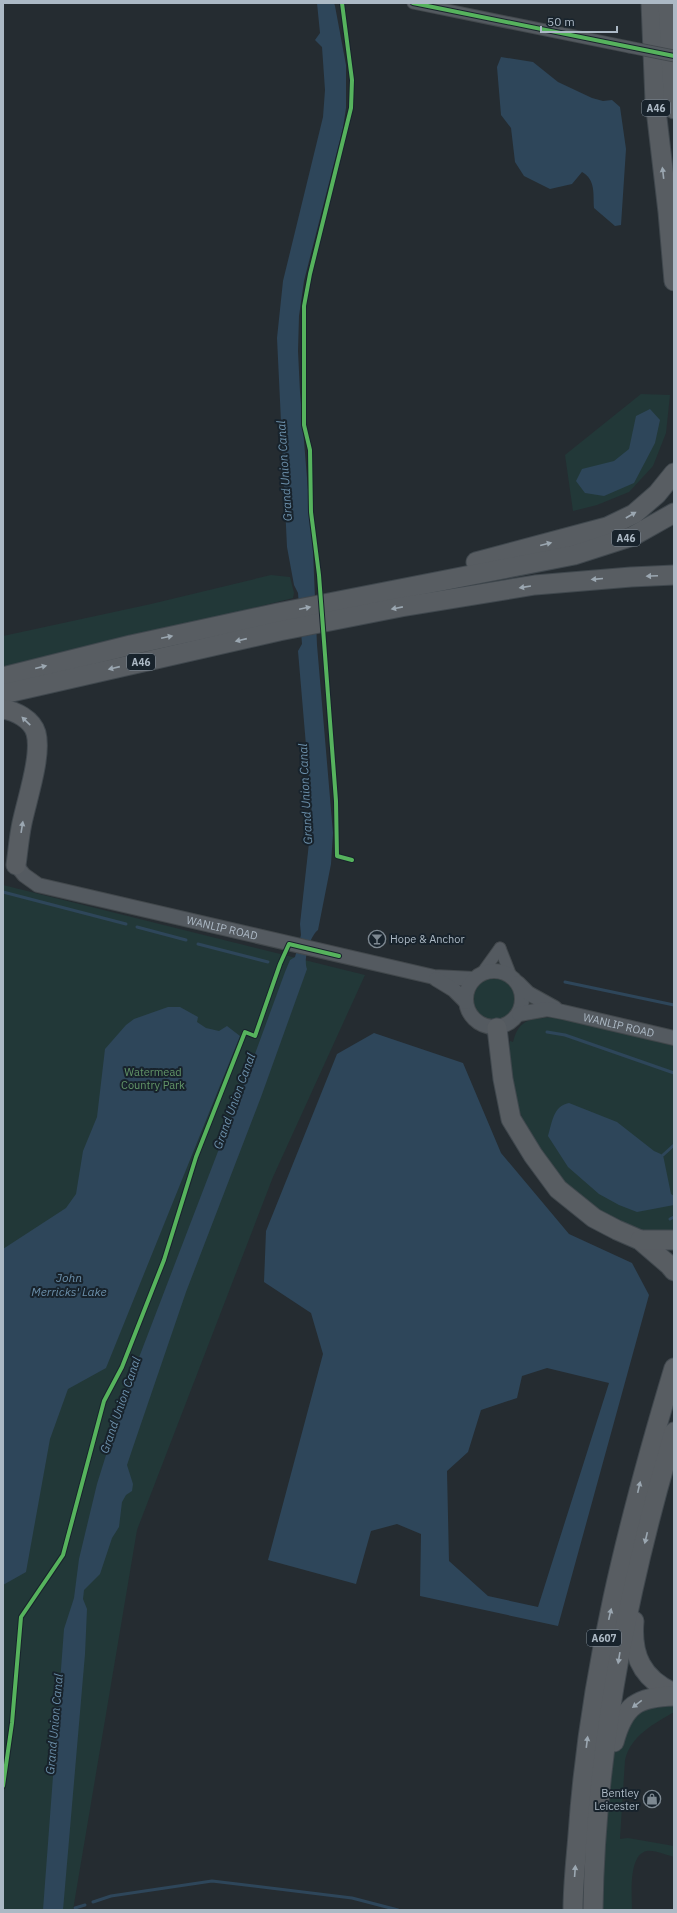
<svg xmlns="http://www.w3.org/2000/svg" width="677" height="1913" viewBox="0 0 677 1913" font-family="'IBM Plex Sans',sans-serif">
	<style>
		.green { fill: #223838 }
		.water { fill: #2e465a; fill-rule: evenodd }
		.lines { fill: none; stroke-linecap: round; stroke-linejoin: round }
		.stream { stroke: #2e465a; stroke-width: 3 }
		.minor-casing { stroke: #42484c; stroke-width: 13 }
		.tertiary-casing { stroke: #42484c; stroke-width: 16 }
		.trunk-casing { stroke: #40484e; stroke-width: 21 }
		.minor { stroke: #545a60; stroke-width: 11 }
		.tertiary { stroke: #545a60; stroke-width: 14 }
		.trunk { stroke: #585d62; stroke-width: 19 }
		.minor-bridge-casing { stroke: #42484c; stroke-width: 13; stroke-linecap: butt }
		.minor-bridge { stroke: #545a60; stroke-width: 11 }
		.cycleway-casing { stroke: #18232c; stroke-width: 6 }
		.cycleway { stroke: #56b35d; stroke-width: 4 }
		.oneway { fill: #9ba7b1 }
		.labels { text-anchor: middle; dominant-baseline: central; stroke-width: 4; stroke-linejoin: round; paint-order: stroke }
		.shield { fill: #18232c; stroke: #808c97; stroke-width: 1 }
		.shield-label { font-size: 10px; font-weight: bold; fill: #acb9c5 }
		.street-label { font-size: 11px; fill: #acb9c5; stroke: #18232c }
		.poi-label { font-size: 11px; fill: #acb9c5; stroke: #18232c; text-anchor: start }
		.park-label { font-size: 11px; fill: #639668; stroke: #18232c }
		.water-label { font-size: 12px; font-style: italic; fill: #6b8faa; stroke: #18232c }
	</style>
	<rect width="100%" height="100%" fill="#252c31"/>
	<!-- green -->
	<g class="green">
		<path d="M641 394 670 395 666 433 653 466 629 492 597 505 573 511 565 455Z"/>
		<path d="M271 575 290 577 294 593 293 598 3 670V636L151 604Z"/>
		<path d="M3 885 365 975 273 1177 137 1530 73 1910H3Z"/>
		<circle cx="494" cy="999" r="28"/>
		<path d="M555 1017 674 1046V1234L654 1236 612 1221 571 1192 545 1162 521 1115 512 1087 509 1059 510 1041 513 1042C519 1017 533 1019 555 1017Z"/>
		<path d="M674 1696V1712C654 1724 631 1735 625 1760L620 1839 628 1838 674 1846V1857C666 1855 655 1850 647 1851 628 1854 632 1895 632 1910H593L599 1797 623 1717Z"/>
	</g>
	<!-- water -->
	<g class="water">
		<path d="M317 3H334L335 6 346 65V108L343 128 304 281 299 316 298 351 300 392 313 551 317 645 333 833 331 864 318 930C310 936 303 960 307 969L261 1097 186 1292 131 1453 127 1465 133 1484 132 1491 126 1495 122 1502 119 1527 112 1538 100 1574 84 1590 83 1599 87 1609 85 1654 63 1910H43L64 1629 74 1598 79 1559 97 1484 125 1394 245 1081 285 972 290 960 295 957 301 935 300 924 312 816 298 651 302 644 298 593 294 585 287 547 277 338 283 281 323 117 325 90 322 47 315 40 320 33Z"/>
		<path d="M501 57 533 62 558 82 592 98 603 101 612 100 620 107 626 149 621 225 615 226 594 208C593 194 596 180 582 172L572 184 550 189 524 176 515 162 511 128 501 115 497 67Z"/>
		<path d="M650 409 660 420 655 443 634 483 604 496 585 493 576 481 582 469 614 461 629 449 636 416Z"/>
		<path d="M168 1007H180L198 1017 197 1022 206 1028 219 1031 227 1026 240 1036 106 1368 68 1389 50 1439 26 1572 3 1585V1249L66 1208 76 1194 83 1151 97 1117 105 1049 126 1025 134 1019Z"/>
		<path d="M374 1033 463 1063 501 1153 569 1234 632 1263 649 1295 558 1626 420 1596 421 1534 397 1524 371 1531 356 1584 268 1560 323 1354 311 1313 264 1282 266 1231 337 1054ZM547 1368 609 1383 538 1607 488 1596 449 1561 447 1471 468 1452 481 1410 517 1398 522 1376Z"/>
		<path d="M569 1103 617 1122 654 1151 663 1155 671 1194 674 1196V1205L637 1212 619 1205 599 1194 568 1167 548 1136C552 1123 553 1106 569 1103Z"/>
	</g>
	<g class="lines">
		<!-- stream -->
		<g class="stream">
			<path d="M3 892 126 924"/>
			<path d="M137 927 186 940"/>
			<path d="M198 944 268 962"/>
			<path d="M565 982 674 1005"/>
			<path d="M547 1032 565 1035 674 1073"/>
			<path d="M663 1155 674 1145"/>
			<path d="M670 1219 674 1217"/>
			<path d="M93 1902 111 1896 212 1881 352 1898 398 1910"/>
			<path d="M75 1908 85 1905"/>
		</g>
		<defs>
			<g id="minor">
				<path d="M413 3 629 47"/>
				<path d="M500 948 511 976"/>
				<path d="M482 973 500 948"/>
			</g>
			<g id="tertiary">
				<path id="s1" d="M16 865 24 875 38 885 434 977 474 979"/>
				<circle cx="494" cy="999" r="28"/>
				<path d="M436 979 454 990 466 1002"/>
				<path d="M518 983 528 993 555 1008"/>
				<path id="s2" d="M519 1014 547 1009 563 1012 674 1038"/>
			</g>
			<g id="trunk">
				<path d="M651 3 655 101 668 212 674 281"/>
				<path d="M668 3 674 109"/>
				<path d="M476 562 607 527 634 514 657 494 674 473"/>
				<path d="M3 677 131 645 278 613 574 555 633 536 674 513"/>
				<path d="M3 694 279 631 401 607 535 585 631 577 674 575"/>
				<path d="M3 709C15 711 32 719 36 733 42 755 27 799 22 823 19 837 18 851 16 865"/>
				<path d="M497 1028 503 1079 511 1119 533 1155 558 1189 594 1218 617 1230 640 1240 669 1265 674 1271"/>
				<path d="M640 1240H674"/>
				<path d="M634 1621C631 1655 642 1679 674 1693"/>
				<path d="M614 1742C624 1705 637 1697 674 1696"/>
				<path d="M573 1910C573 1885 576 1860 578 1835 589 1674 628 1521 674 1368"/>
				<path d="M593 1910C595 1749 628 1587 674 1432"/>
			</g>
		</defs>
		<!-- minor casing -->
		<use href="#minor" class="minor-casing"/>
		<!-- tertiary casing -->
		<use href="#tertiary" class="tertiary-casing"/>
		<!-- trunk casing -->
		<use href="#trunk" class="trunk-casing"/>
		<!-- minor -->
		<use href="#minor" class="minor"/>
		<!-- tertiary -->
		<use href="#tertiary" class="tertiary"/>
		<!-- trunk -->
		<use href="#trunk" class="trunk"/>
		<defs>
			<path id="minor-bridge" d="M629 47 674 56"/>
		</defs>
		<!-- minor-bridge casing -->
		<use href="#minor-bridge" class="minor-bridge-casing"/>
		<!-- minor-bridge -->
		<use href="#minor-bridge" class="minor-bridge"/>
		<defs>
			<g id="cycleway">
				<path d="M342 3 352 80 351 108 310 274 304 306V425L310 450 311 512 319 575 336 801 337 856 352 860"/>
				<path d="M413 3 674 56"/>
				<path d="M3 1786 12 1723 21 1617 63 1555 104 1401 122 1367 164 1260 196 1157 245 1032 255 1036 280 964 289 944 339 956"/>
			</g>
		</defs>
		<!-- cycleway casing -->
		<use href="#cycleway" class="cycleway-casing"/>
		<!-- cycleway -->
		<use href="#cycleway" class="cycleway"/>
	</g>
	<!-- one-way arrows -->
	<defs><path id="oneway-solid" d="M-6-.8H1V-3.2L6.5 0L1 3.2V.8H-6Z"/></defs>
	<g class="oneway">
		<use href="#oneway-solid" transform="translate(663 173) rotate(-97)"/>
		<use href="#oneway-solid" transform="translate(631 515) rotate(-30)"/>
		<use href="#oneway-solid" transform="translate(546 544) rotate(-14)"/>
		<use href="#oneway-solid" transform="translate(652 576) rotate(178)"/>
		<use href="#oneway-solid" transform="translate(597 579) rotate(175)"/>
		<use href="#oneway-solid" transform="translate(525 587) rotate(171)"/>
		<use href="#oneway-solid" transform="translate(305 608) rotate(-12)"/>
		<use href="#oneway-solid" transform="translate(397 608) rotate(169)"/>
		<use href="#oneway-solid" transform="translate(167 637) rotate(-12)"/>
		<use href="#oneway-solid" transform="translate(241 640) rotate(167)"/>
		<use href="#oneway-solid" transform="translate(41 667) rotate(-14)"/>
		<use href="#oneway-solid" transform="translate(114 668) rotate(167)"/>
		<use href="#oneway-solid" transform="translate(26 721) rotate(-136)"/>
		<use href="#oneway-solid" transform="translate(22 827) rotate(-81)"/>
		<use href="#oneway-solid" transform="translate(639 1487) rotate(-77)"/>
		<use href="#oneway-solid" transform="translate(646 1538) rotate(103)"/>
		<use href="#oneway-solid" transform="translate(610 1614) rotate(-77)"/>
		<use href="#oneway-solid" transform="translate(619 1658) rotate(99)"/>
		<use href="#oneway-solid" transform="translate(637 1704) rotate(143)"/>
		<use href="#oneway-solid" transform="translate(587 1742) rotate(-83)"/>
		<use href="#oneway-solid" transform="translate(575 1871) rotate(-86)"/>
	</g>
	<!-- icons -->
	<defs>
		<symbol id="bar-ring" viewBox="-11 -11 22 22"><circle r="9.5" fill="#18232c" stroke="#7d8891" stroke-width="1.5"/><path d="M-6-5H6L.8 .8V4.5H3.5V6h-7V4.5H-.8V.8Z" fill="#7d8891"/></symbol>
		<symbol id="shop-ring" viewBox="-11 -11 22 22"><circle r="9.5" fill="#18232c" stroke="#7d8891" stroke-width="1.5"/><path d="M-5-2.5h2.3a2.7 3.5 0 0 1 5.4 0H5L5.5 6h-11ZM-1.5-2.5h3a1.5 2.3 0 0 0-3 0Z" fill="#7d8891"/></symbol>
	</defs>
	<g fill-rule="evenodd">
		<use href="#bar-ring" x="367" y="929" width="20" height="20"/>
		<use href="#shop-ring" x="642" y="1789" width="20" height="20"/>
	</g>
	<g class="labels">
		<!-- shield labels -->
		<g class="shield">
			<rect x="642" y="100" width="28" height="16" rx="3"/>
			<rect x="612" y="530" width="28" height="16" rx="3"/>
			<rect x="127" y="654" width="28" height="16" rx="3"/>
			<rect x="587" y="1630" width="34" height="16" rx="3"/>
		</g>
		<g class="shield-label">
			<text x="656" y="108">A46</text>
			<text x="626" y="538">A46</text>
			<text x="141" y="662">A46</text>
			<text x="604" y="1638">A607</text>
		</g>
		<!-- street labels -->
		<g class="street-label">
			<text stroke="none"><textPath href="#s1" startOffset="219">WANLIP ROAD</textPath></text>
			<text stroke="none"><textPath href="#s2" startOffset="102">WANLIP ROAD</textPath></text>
		</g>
		<!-- poi labels -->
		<g class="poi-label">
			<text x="390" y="939">Hope &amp; Anchor</text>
			<text x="639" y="1793" text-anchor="end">Bentley<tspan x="639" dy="13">Leicester</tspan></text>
		</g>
		<!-- park labels -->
		<g class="park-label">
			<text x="153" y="1072">Watermead<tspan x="153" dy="13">Country Park</tspan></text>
		</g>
		<!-- water labels -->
		<g class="water-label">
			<text transform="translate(284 471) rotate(-94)">Grand Union Canal</text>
			<text transform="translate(305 794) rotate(-93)">Grand Union Canal</text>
			<text transform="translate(234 1101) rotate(-70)">Grand Union Canal</text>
			<text x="69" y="1277">John<tspan x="69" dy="14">Merricks' Lake</tspan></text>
			<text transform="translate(120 1405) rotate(-71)">Grand Union Canal</text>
			<text transform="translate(54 1724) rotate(-85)">Grand Union Canal</text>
		</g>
	</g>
	<!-- border -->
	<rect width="677" height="1913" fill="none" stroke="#acb9c5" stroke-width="8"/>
	<!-- scale -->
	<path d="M541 26v6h76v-6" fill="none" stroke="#acb9c5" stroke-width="2"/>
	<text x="547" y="26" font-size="12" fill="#acb9c5" stroke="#18232c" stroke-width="3" paint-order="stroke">50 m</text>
</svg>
